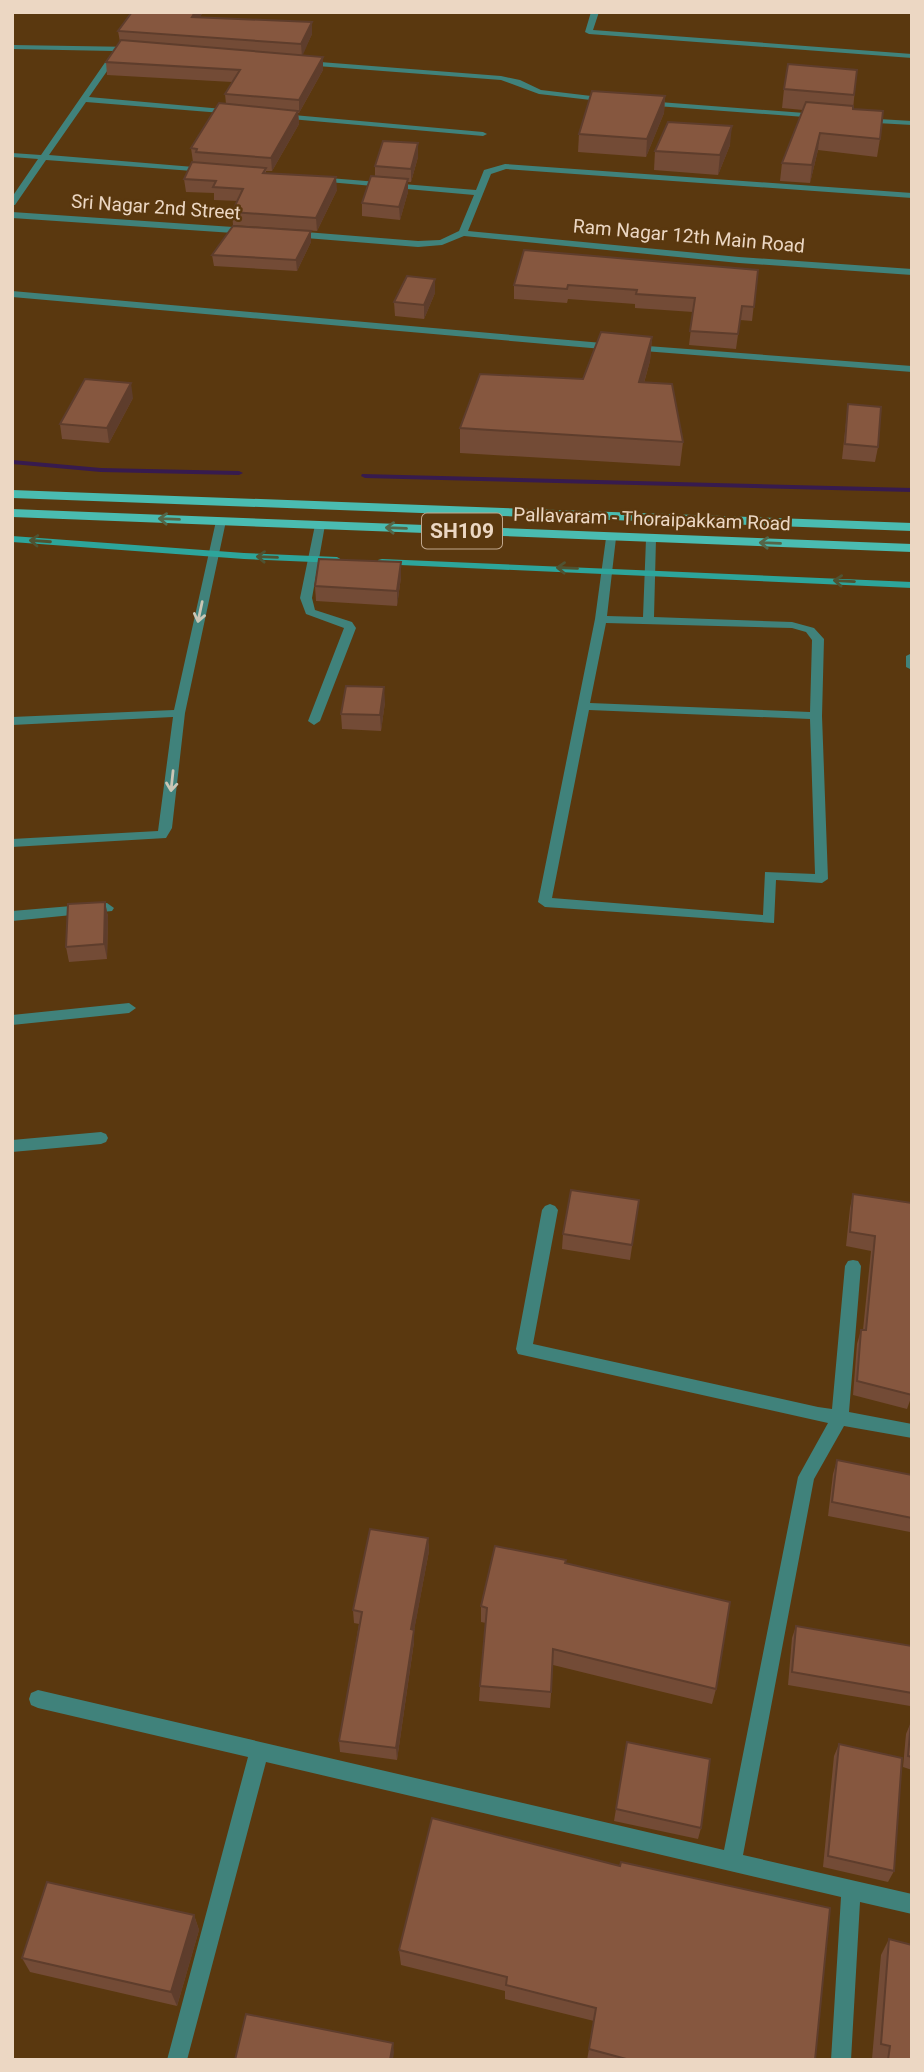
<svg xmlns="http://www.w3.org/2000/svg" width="924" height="2072" viewBox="0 0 924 2072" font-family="Roboto,sans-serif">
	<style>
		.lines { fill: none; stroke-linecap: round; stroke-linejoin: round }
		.stream { fill: #371b4e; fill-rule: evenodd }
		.street { fill: #40827b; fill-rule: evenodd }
		.secondary { fill: #2da59b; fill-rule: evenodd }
		.primary { fill: #4abcb1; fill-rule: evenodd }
		.wall { fill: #734b36 }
		.shaded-wall { fill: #5e3d2c }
		.building { fill: #86573f; stroke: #5e3d2c; stroke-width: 2 }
		.oneway { stroke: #546648 }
		.oneway2 { stroke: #4f5332 }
		.oneway3 { stroke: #cac6b5 }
		.labels { text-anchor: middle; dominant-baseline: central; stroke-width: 5; stroke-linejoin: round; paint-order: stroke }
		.far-street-label { font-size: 19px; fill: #ecd7c3; stroke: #5a380f }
		.shield { fill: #5a380f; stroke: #c0a78d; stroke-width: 2 }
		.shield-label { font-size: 21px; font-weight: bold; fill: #ecd7c3 }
	</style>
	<rect width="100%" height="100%" fill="#5a380f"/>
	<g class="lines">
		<!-- stream -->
		<g class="stream">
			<path d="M12 460 101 468 239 471 243 473 239 475 101 472 12 464Z"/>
			<path d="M362 474 912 488V492L365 478 361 476Z"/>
		</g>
		<!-- street -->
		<g class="street">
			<path d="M591 12H599L593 30 912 54V58L589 34 585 32Z"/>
			<path d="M12 45 136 47 137 49 121 51 89 97 234 110 238 112 234 114 86 102 49 155 206 168 210 170 206 172 46 160 15 205H12V197L38 159 12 157V153L41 155 113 51 12 49Z"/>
			<path d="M307 61 501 76 520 80 541 90 608 98 612 100 608 102 539 94 501 80 304 65V61Z"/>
			<path d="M646 101 818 114 822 116 818 118 643 105 642 103Z"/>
			<path d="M282 114 483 132 487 134 483 136 279 118 278 116Z"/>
			<path d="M862 118 912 121V125L859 122 858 120Z"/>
			<path d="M505 164 912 193V198L506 169 491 174 468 231 739 257 912 269V275L739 263 464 236 442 245 418 247 293 237 289 234 293 231 418 241 440 240 459 231 474 195 317 181 313 179 317 177 476 190 484 170Z"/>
			<path d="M12 212 248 228 252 231 248 234 12 218Z"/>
			<path d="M12 291 614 344 619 347 614 350 12 297Z"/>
			<path d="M634 345 912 366V372L631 350V346Z"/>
			<path d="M221 518 226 521 185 713 172 828 166 838 12 847V839L158 831 173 717 12 725V717L174 710 216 521Z"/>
			<path d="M320 522 325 525 312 598 315 610 352 622 356 628 320 721 314 725 308 721 344 628 306 614 300 598 315 525Z"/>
			<path d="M611 535 616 538 607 616 643 617 646 539 651 536 656 539 654 617 792 622 814 628 824 639 822 716 828 879 822 883 776 880 774 923 545 907 538 902 595 619 606 538ZM606 623 792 628 806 632 812 640 810 712 590 703ZM589 710 810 719 815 874 765 872 763 915 552 898Z"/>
			<path d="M912 653V670L906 667V656Z"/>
			<path d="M107 903 114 908 112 911 12 921V911Z"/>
			<path d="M129 1003 136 1008 129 1013 12 1025V1015Z"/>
			<path d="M101 1132 106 1134 108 1138 106 1142 101 1144 12 1152V1140Z"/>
			<path d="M550 1204 555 1206 558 1210 533 1344 818 1407 832 1409 845 1266 848 1261 853 1260 858 1261 861 1266 849 1412 912 1424V1438L844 1426 814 1479 743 1855 912 1894V1914L860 1902 851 2060H831L841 1897 266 1762 187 2060H167L248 1757 38 1708 31 1705 29 1699 31 1693 38 1690 724 1850 798 1477 828 1423 518 1354 516 1349 542 1210 545 1206Z"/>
		</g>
		<!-- secondary -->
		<g class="secondary">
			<path d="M12 536 244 553 337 557 342 560 337 563 244 559 12 542Z"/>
			<path d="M382 559 912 582V588L378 564V560Z"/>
		</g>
		<!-- primary -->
		<g class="primary">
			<path d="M12 490 912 523V531L12 498Z"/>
			<path d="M12 509 912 544V552L12 517Z"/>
		</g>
	</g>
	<!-- wall -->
	<g class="wall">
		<path d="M132 12H203L200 17 312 34 302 55 323 70 299 113H298L299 124 272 171H266V173L337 190 317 231 233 225 232 212 238 201 214 200V193L186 192 184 179 193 162 191 148 226 104 225 94 232 82 107 75 106 62 120 42 118 31Z"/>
		<path d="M857 70 853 109 880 139 877 157 818 150 810 183 780 181 782 163 803 110 782 108 784 89Z"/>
		<path d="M665 96 664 113 646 157 578 152 579 134Z"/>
		<path d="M418 143V157L411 182H408V192L400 220 362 216V203L375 176V166Z"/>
		<path d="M730 145 718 175 654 170 655 151Z"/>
		<path d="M311 242 297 271 214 266 212 255Z"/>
		<path d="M758 270 752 321 740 320 736 349 689 345 693 312 635 308V304L568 299 567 303 514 299V285Z"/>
		<path d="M435 293 424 319 395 316 394 302Z"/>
		<path d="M652 337 650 361 644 383 683 442 680 466 460 453V428L583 379Z"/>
		<path d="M133 398 109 443 62 439 60 424Z"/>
		<path d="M848 404 878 447 875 462 842 459Z"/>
		<path d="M401 562V577L397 606 316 601 315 586Z"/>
		<path d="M385 702 381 731 342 729 341 714Z"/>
		<path d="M105 902 108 917 107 959 69 962 66 947Z"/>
		<path d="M853 1194 912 1203V1395L907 1409 853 1395 857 1344 861 1330H863L871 1251 846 1246 850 1208Z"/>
		<path d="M639 1200 630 1260 562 1249 563 1234Z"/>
		<path d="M837 1460 912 1475V1526L910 1532 828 1516 833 1474Z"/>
		<path d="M428 1538 429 1551 414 1630V1642L397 1760 340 1752 339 1741 359 1624 354 1623 353 1610Z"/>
		<path d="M565 1563 716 1689 712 1704 553 1665 550 1708 479 1701 480 1686 486 1623 481 1622V1606Z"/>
		<path d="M796 1626 912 1646V1701L910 1706 788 1685 792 1638Z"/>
		<path d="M911 1722H912V1770L903 1767 906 1734Z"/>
		<path d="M627 1742 701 1828 698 1839 614 1821Z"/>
		<path d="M839 1744 894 1871 888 1882 823 1867 834 1756Z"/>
		<path d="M432 1818 815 2060H587L594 2021 505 1999V1991L401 1965 399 1950Z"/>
		<path d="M194 1915 199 1930 177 2006 30 1972 22 1958Z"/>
		<path d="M889 1939 912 2060H877L872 2059 881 1955Z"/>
	</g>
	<!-- shaded-wall -->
	<g class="shaded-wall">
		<path d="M195 12H203L193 29 192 17Z"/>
		<path d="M312 22V34L302 57 301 44Z"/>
		<path d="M323 57V70L299 113V100Z"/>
		<path d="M665 96 664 113 646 157 647 139Z"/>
		<path d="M298 111 299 124 272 171 271 158Z"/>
		<path d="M732 126 730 145 718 175 720 155Z"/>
		<path d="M820 133 818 150 810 183 812 165Z"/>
		<path d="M418 143V157L411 182V169Z"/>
		<path d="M336 177 337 190 317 231 316 218Z"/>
		<path d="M408 179V192L400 220 399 207Z"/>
		<path d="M311 231V242L297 271 296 260Z"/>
		<path d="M435 279V293L424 319V305Z"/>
		<path d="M652 337 650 361 637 407 639 382Z"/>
		<path d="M131 383 133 398 109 443 107 428Z"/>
		<path d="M401 562V577L397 606V591Z"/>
		<path d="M384 687 385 702 381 731 380 715Z"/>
		<path d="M105 902 108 917 107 959 104 944Z"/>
		<path d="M428 1538 429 1551 412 1642 411 1629Z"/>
		<path d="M414 1630V1642L397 1760 396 1748Z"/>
		<path d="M194 1915 199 1930 177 2006 171 1992Z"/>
		<path d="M393 2043 394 2052 393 2060H390Z"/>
	</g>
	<!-- building -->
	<g class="building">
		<path d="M132 12H195L192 17 312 22 301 44 118 31Z"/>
		<path d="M121 40 323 57 299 100 225 94 240 70 106 62Z"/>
		<path d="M788 64 857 70 854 95 784 89Z"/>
		<path d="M592 91 665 96 647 139 579 134Z"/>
		<path d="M806 102 853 106V109L883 111 880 139 820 133 812 165 782 163Z"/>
		<path d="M219 103 298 111 271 158 196 152 197 149 191 148Z"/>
		<path d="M668 122 732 126 720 155 655 151Z"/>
		<path d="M383 141 418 143 411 169 375 166Z"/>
		<path d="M192 162 266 168 263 173 336 177 316 218 232 212 243 189 213 187 216 181 184 179Z"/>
		<path d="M371 176 408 179 399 207 362 203Z"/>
		<path d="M233 226 311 231 296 260 212 255Z"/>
		<path d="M524 250 758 270 754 307 742 306 738 334 690 331 695 298 636 294 637 290 568 285 567 289 514 285Z"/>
		<path d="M407 276 435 279 424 305 394 302Z"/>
		<path d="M601 332 652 337 639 382 672 384 683 442 460 428 480 374 583 379Z"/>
		<path d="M85 379 131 383 107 428 60 424Z"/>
		<path d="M848 404 881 407 878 447 845 444Z"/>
		<path d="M319 559 401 562 397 591 315 586Z"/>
		<path d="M346 686 384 687 380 715 341 714Z"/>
		<path d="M105 902 104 944 66 947 68 904Z"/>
		<path d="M571 1190 639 1200 632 1245 563 1234Z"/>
		<path d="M853 1194 912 1203V1395L857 1381 861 1330H866L875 1236 850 1232Z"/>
		<path d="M837 1460 912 1475V1518L832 1502Z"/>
		<path d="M370 1529 428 1538 411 1629 414 1630 396 1748 339 1741 362 1612 353 1610Z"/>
		<path d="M495 1546 566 1560 565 1563 730 1602 716 1689 553 1649 551 1692 480 1686 487 1608 481 1606Z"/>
		<path d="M796 1626 912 1646V1693L792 1672Z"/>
		<path d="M911 1722H912V1757L908 1756Z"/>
		<path d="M627 1742 710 1759 701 1828 616 1809Z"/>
		<path d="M839 1744 902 1758 894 1871 828 1856Z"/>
		<path d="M432 1818 620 1866 621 1862 830 1908 815 2060H630L589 2049 596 2008 506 1985 507 1977 399 1950Z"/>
		<path d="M47 1882 194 1915 171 1992 22 1958Z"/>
		<path d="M889 1939 912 1945V2060H888L890 2046 881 2044Z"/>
		<path d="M246 2014 393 2043 390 2060H235Z"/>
	</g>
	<!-- one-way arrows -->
	<defs><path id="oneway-shaft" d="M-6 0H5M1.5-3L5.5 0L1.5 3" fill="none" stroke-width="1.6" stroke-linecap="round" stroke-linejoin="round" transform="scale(1.75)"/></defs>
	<g class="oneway">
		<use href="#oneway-shaft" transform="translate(169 519) rotate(-178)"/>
		<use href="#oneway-shaft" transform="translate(396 528) rotate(-178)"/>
		<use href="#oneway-shaft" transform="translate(770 543) rotate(-178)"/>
	</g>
	<g class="oneway2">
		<use href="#oneway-shaft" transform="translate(40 541) rotate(-176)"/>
		<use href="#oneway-shaft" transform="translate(267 557) rotate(-178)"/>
		<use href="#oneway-shaft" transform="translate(567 568) rotate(-178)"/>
		<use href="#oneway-shaft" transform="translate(844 581) rotate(-177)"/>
	</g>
	<g class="oneway3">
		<use href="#oneway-shaft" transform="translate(200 612) rotate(102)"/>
		<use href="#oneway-shaft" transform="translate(172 781) rotate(96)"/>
	</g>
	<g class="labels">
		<!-- far-street labels -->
		<g class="far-street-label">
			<text transform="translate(156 207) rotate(4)">Sri Nagar 2nd Street</text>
			<text transform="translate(689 236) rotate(5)">Ram Nagar 12th Main Road</text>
			<text transform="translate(652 519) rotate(2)">Pallavaram - Thoraipakkam Road</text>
		</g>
		<!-- shield labels -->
		<rect class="shield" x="422" y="513.5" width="80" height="35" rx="5"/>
		<g class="shield-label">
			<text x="462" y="531">SH109</text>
		</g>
	</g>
	<!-- border -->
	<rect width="924" height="2072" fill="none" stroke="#ecd7c3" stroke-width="28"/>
</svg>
